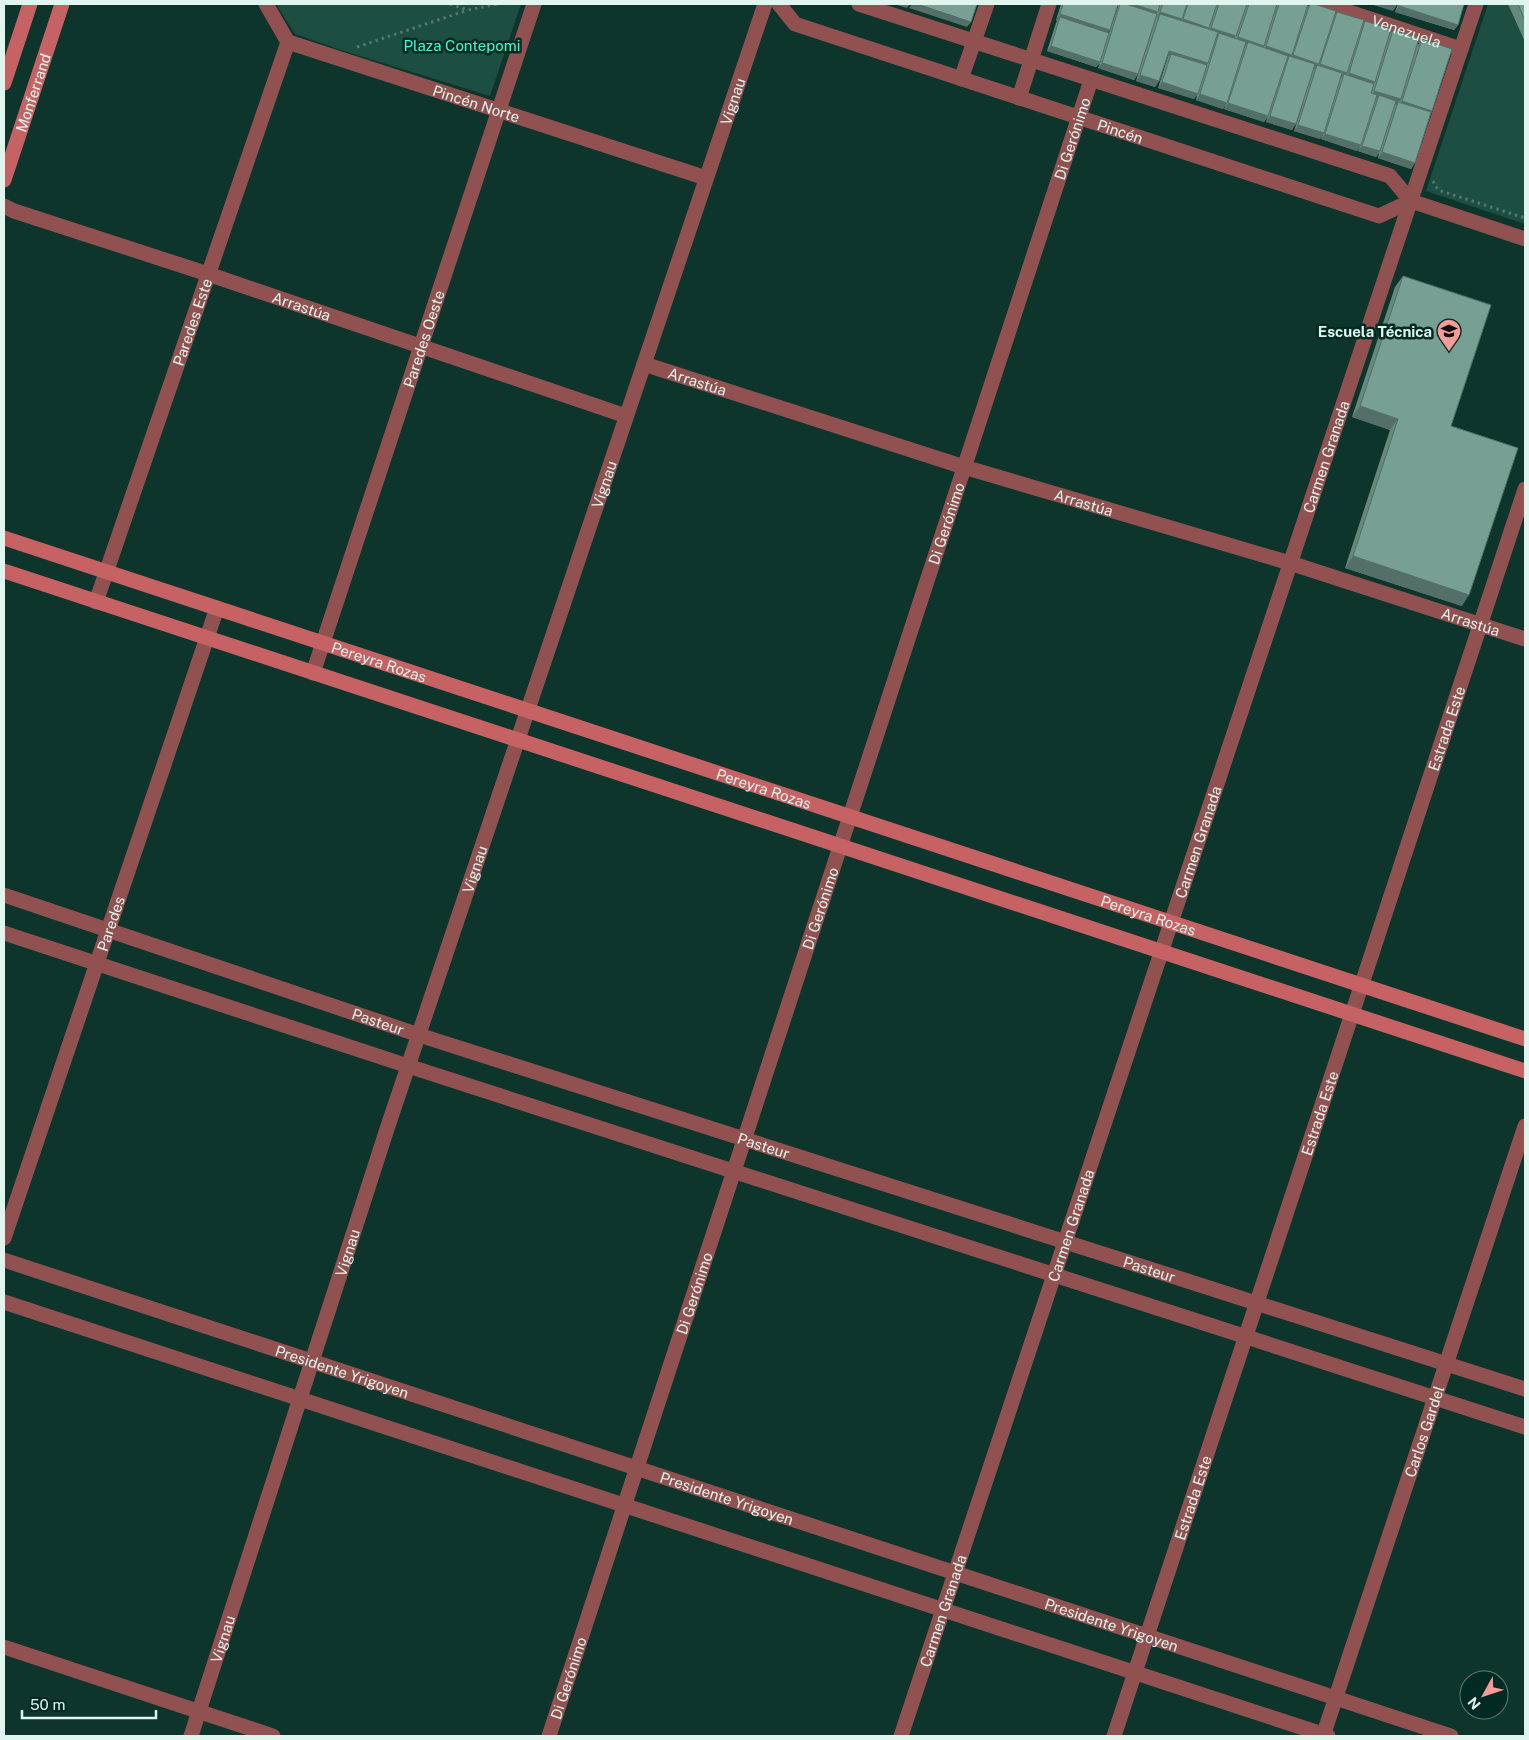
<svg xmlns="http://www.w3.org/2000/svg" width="1529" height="1740" viewBox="0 0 1529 1740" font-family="'Public Sans',sans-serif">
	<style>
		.green { fill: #1c4e41 }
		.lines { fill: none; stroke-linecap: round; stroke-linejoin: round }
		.path { stroke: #55766d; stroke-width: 3; stroke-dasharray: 2.5 4; stroke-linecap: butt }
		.street { stroke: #905150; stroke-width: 15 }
		.secondary { stroke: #c66263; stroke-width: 15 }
		.wall { fill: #66897e; fill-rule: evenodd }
		.shaded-wall { fill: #536f67 }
		.building { fill: #779f93; stroke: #536f67 }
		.labels { text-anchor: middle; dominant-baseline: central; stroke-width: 5; stroke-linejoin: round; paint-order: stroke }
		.street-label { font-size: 15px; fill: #e0f5ee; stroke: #012b22 }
		.park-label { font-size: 15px; fill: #3ffad0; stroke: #012b22 }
		.poi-label { font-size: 15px; font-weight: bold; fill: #e0f5ee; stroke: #012b22; text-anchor: end }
	</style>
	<rect width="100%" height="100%" fill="#0d352b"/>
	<!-- green -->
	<g class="green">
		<path d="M276 4H521L490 96 344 51 295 34Z"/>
		<path d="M1488 4H1525V224L1426 191Z"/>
	</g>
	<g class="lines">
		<!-- path -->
		<g class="path">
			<path d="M450 4 468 10 498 4"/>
			<path d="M357 47 468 10"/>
			<path d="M1433 181 1438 190 1525 218"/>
		</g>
		<!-- street -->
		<g class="street">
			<path id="s1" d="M266 4 288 42 706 178"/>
			<path id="s2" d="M779 4 795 24 1379 216 1411 201"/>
			<path d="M859 4 1390 176 1411 201 1525 239"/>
			<path id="s3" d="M1325 4 1461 49"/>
			<path d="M961 79 987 4"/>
			<path d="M1019 98 1049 4"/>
			<path id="s4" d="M4 206 14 211 208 274 626 416"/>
			<path id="s5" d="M644 364 964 467 1290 563 1525 639"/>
			<path id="s6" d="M96 602 288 42"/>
			<path id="s7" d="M313 673 534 4"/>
			<path id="s8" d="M4 895 419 1035 1525 1389"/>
			<path d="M4 933 408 1066 1525 1427"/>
			<path id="s9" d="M4 1238 217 608"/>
			<path id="s10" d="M4 1260 1451 1736"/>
			<path d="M4 1302 1328 1736"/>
			<path d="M4 1647 273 1736"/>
			<path id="s11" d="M191 1736 387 1129 765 4"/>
			<path id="s12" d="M549 1736 1091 80"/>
			<path id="s13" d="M901 1736 1476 4"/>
			<path id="s14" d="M1114 1736 1525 489"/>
			<path id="s15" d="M1323 1736 1525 1126"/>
		</g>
		<!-- secondary -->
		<g class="secondary">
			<path d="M4 83 30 4"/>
			<path id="s16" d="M4 180 62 4"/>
			<path id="s17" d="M4 538 1525 1039"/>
			<path d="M4 571 1525 1071"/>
		</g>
	</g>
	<!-- wall -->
	<g class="wall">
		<path d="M1061 4H1129V5V4H1308L1307 8 1310 4H1314L1335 15 1337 12 1362 25 1365 21 1389 35 1393 30 1418 45 1422 39 1432 111 1415 163 1411 169 1378 158 1379 153 1376 157 1358 151 1360 146 1357 151 1321 139 1323 134 1320 139 1294 131 1304 100 1292 130 1266 122 1268 117 1264 122 1224 109 1226 104 1223 109 1196 100 1197 94 1194 99 1158 88 1167 59 1168 57H1167L1159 81 1155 87 1136 81 1138 74 1134 80 1098 68 1100 63 1096 67 1047 51 1056 23 1057 21 1056 20ZM1117 6H1118L1109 33H1108Z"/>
		<path d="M1398 4H1464L1458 25 1454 30 1395 12Z"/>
		<path d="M1508 4H1525V42Z"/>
		<path d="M1403 276 1451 426 1462 606 1345 568 1390 430 1352 417 1395 287Z"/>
	</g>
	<!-- shaded-wall -->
	<g class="shaded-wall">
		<path d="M894 4H910L907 8Z"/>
		<path d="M912 4H917L971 22 967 27 909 8Z"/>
		<path d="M1131 4H1133L1158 12 1154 18 1128 9Z"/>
		<path d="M1370 4H1392L1397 5 1393 11Z"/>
		<path d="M1399 6 1458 25 1454 30 1395 12Z"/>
		<path d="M1160 12 1182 19 1178 25 1160 14 1156 18Z"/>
		<path d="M1060 14 1110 30 1106 36 1060 17 1057 21 1056 20Z"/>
		<path d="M1183 19 1209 28 1205 33 1179 25Z"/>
		<path d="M1211 28 1236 36 1232 42 1219 33 1217 37 1207 33Z"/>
		<path d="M1238 37 1264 46 1260 51 1248 42 1245 46 1234 43Z"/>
		<path d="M1051 46 1100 62 1096 67 1047 51Z"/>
		<path d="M1266 46 1292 55 1288 60 1289 56 1287 60 1262 52Z"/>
		<path d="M1169 51 1208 63 1204 69 1171 54 1168 57 1165 56Z"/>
		<path d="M1293 55 1319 64 1316 68 1317 65 1314 69 1289 61Z"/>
		<path d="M1102 63 1138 74 1134 80 1098 68Z"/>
		<path d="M1320 64 1347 73 1343 78 1344 74 1341 78 1316 70Z"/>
		<path d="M1349 73 1375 82 1371 87 1345 79Z"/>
		<path d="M1140 75 1159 81 1155 87 1136 81Z"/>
		<path d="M1162 82 1198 94 1194 99 1158 88Z"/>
		<path d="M1374 91 1401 99 1397 104 1398 102 1396 105 1377 99 1379 95 1376 99 1370 97Z"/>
		<path d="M1200 94 1227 103 1223 109 1196 100Z"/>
		<path d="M1402 101 1432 111 1428 117 1398 107Z"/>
		<path d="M1228 103 1268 116 1264 122 1224 109Z"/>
		<path d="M1270 116 1296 124 1292 130 1266 122Z"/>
		<path d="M1298 125 1324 133 1320 139 1294 131Z"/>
		<path d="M1325 134 1361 145 1357 151 1321 139Z"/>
		<path d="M1362 146 1380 151 1376 157 1358 151Z"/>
		<path d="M1382 152 1415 163 1411 169 1378 158Z"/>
		<path d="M1360 406 1398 419 1390 430 1352 417Z"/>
		<path d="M1353 556 1469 595 1462 606 1345 568Z"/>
	</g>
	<!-- building -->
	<g class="building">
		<path d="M917 4H977L971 22Z"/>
		<path d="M1063 4H1118L1110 30 1060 14Z"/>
		<path d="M1120 4H1126L1157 14 1138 74 1102 63Z"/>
		<path d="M1133 4H1160L1158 12Z"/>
		<path d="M1163 4H1187L1182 19 1160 12Z"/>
		<path d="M1188 4H1217L1209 28 1183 19Z"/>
		<path d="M1219 4H1247L1236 36 1211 28Z"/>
		<path d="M1249 4H1277L1264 46 1238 37Z"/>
		<path d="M1279 4H1308L1292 55 1266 46Z"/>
		<path d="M1310 4H1314L1336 11 1319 64 1293 55Z"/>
		<path d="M1400 4H1464L1458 25 1399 6Z"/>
		<path d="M1518 4H1525V21Z"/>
		<path d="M1337 12 1364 20 1347 73 1320 64Z"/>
		<path d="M1160 14 1218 32 1208 63 1169 51 1159 81 1140 75Z"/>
		<path d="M1060 17 1109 33 1100 62 1051 46Z"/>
		<path d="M1365 21 1391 29 1375 82 1349 73Z"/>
		<path d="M1393 30 1419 38 1401 99 1374 91Z"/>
		<path d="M1219 33 1246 42 1227 103 1200 94Z"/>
		<path d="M1422 39 1452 49 1432 111 1402 101Z"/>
		<path d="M1248 42 1288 56 1268 116 1228 103Z"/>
		<path d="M1171 54 1207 65 1198 94 1162 82Z"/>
		<path d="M1289 56 1315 64 1296 124 1270 116Z"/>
		<path d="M1317 65 1342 73 1324 133 1298 125Z"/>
		<path d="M1344 74 1374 84 1371 93 1377 95 1361 145 1325 134Z"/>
		<path d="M1379 95 1396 101 1380 151 1362 146Z"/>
		<path d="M1398 102 1431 112 1415 163 1382 152Z"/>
		<path d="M1403 276 1491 305 1451 426 1518 448 1469 595 1353 556 1398 419 1360 406Z"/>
	</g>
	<!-- icons -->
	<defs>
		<symbol id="school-pin" viewBox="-11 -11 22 30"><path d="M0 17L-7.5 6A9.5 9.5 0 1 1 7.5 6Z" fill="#f59b99" stroke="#012b22"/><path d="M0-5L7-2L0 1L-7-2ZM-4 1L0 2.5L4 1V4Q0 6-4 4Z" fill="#111"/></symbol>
	</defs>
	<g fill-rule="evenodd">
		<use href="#school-pin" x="1435" y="317" width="28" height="38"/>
	</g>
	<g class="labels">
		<!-- street labels -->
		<g class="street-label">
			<text stroke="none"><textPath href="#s3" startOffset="86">Venezuela</textPath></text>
			<text stroke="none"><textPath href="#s16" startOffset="92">Monferrand</textPath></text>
			<text stroke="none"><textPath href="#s11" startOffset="1722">Vignau</textPath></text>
			<text stroke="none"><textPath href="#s1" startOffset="242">Pincén Norte</textPath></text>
			<text stroke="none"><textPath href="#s2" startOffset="368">Pincén</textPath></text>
			<text stroke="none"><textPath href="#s12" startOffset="1681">Di Gerónimo</textPath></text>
			<text stroke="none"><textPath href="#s4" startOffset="314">Arrastúa</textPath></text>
			<text stroke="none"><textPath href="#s6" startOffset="296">Paredes Este</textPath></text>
			<text stroke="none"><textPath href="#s7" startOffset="352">Paredes Oeste</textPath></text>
			<text stroke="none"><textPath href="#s5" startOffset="56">Arrastúa</textPath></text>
			<text stroke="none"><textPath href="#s13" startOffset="1348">Carmen Granada</textPath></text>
			<text stroke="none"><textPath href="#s11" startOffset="1318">Vignau</textPath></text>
			<text stroke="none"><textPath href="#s5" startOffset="461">Arrastúa</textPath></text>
			<text stroke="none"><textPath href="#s12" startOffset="1276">Di Gerónimo</textPath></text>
			<text stroke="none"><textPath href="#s5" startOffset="866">Arrastúa</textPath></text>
			<text stroke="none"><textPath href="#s17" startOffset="395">Pereyra Rozas</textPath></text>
			<text stroke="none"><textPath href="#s14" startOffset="1061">Estrada Este</textPath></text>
			<text stroke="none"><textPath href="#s17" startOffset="800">Pereyra Rozas</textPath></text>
			<text stroke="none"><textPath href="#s13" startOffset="942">Carmen Granada</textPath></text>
			<text stroke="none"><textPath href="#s11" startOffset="912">Vignau</textPath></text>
			<text stroke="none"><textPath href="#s12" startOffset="871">Di Gerónimo</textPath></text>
			<text stroke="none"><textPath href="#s17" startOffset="1205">Pereyra Rozas</textPath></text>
			<text stroke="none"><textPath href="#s9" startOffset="332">Paredes</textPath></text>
			<text stroke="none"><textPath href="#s8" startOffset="395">Pasteur</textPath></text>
			<text stroke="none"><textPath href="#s14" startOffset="656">Estrada Este</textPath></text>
			<text stroke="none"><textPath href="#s8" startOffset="800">Pasteur</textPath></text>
			<text stroke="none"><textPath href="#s13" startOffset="538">Carmen Granada</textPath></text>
			<text stroke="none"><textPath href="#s11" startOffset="508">Vignau</textPath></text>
			<text stroke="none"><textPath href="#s8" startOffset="1205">Pasteur</textPath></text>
			<text stroke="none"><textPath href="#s12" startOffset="466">Di Gerónimo</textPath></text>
			<text stroke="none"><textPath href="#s10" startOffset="356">Presidente Yrigoyen</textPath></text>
			<text stroke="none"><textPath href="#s15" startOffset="321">Carlos Gardel</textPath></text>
			<text stroke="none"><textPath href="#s14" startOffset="251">Estrada Este</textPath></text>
			<text stroke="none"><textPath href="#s10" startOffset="761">Presidente Yrigoyen</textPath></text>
			<text stroke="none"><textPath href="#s13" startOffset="132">Carmen Granada</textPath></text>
			<text stroke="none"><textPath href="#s10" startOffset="1166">Presidente Yrigoyen</textPath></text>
			<text stroke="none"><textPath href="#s11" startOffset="102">Vignau</textPath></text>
			<text stroke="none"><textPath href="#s12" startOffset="61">Di Gerónimo</textPath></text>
		</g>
		<!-- park labels -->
		<g class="park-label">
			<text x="462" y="45">Plaza Contepomi</text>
		</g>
		<!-- poi labels -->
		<g class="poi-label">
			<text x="1432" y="331">Escuela Técnica</text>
		</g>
	</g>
	<!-- border -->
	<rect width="1529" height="1740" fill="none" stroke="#e0f5ee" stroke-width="10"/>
	<!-- north arrow -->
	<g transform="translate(1484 1695) rotate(230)"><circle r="24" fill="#012b22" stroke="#5a7c74"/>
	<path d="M0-4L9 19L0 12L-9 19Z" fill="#f59b99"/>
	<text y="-8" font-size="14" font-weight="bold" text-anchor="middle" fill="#e0f5ee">N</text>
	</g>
	<!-- scale -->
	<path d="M22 1710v8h134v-8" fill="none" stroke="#e0f5ee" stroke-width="2.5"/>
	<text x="30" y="1710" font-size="15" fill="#e0f5ee" stroke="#012b22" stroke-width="4" paint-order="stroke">50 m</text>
</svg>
